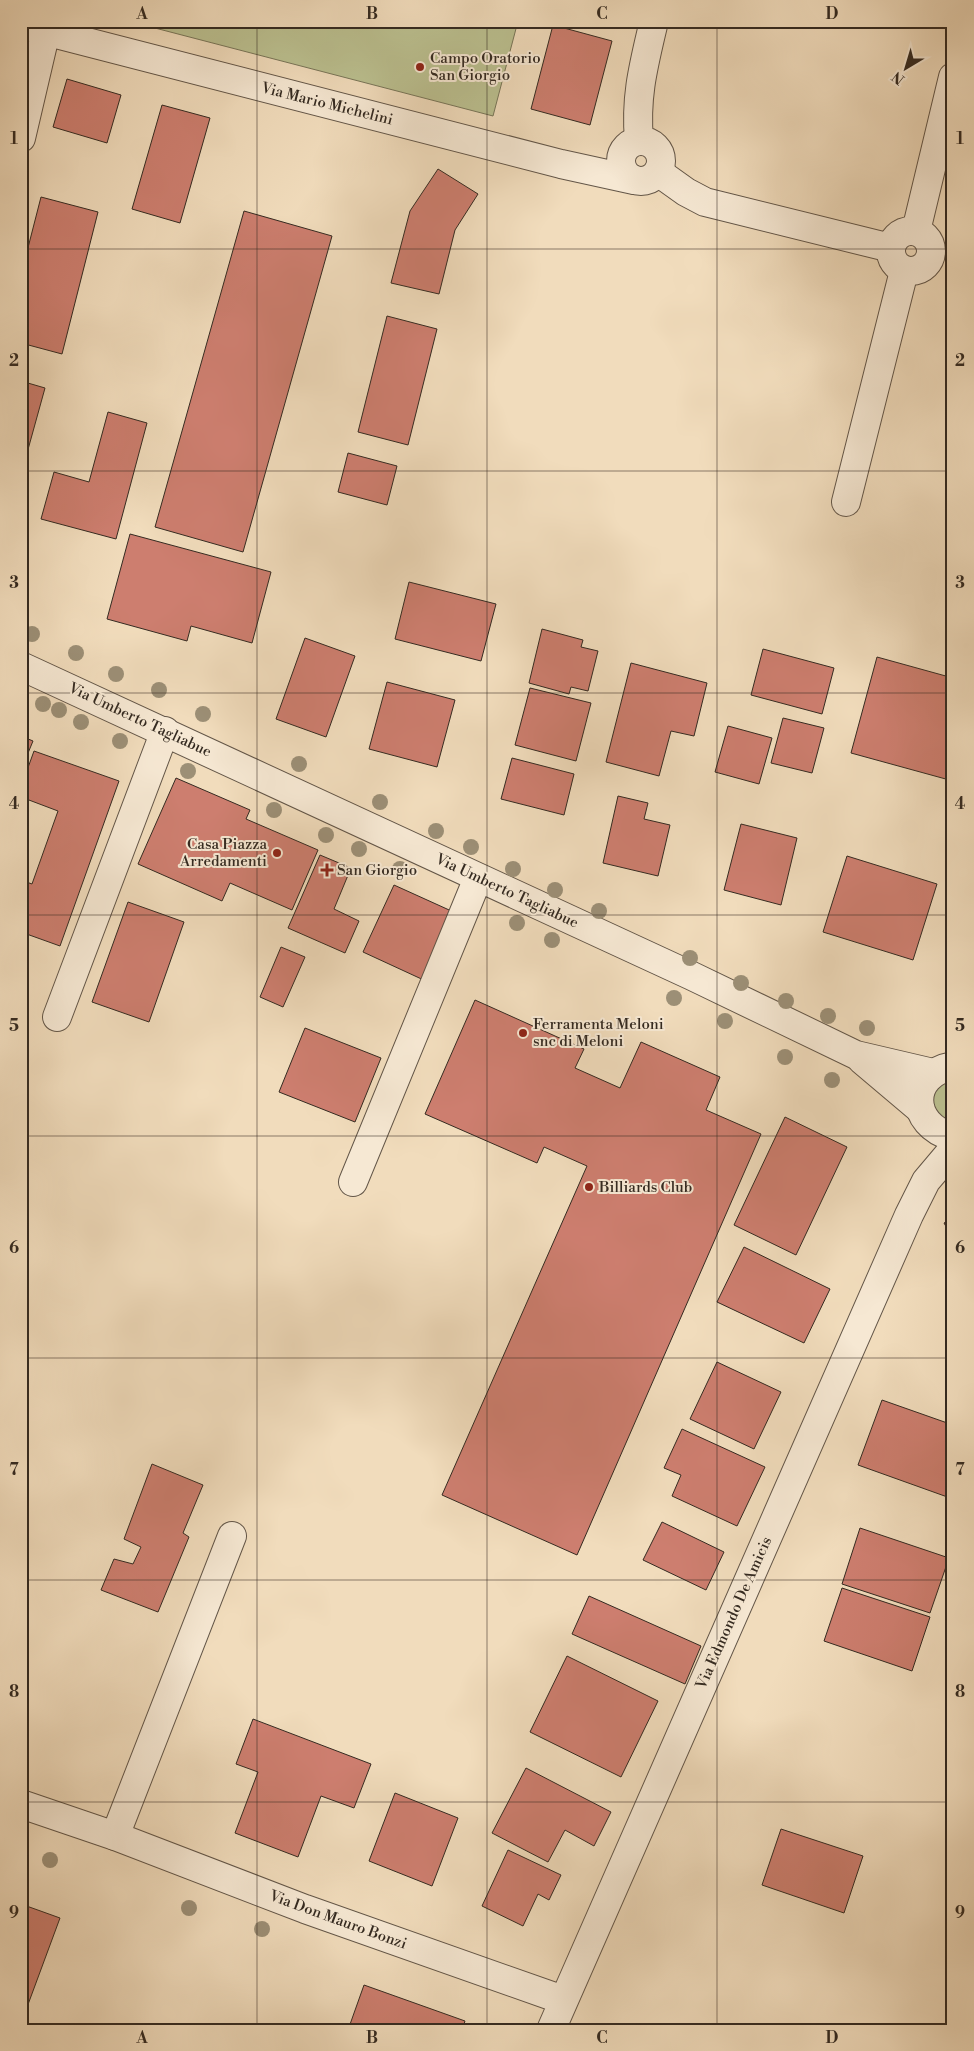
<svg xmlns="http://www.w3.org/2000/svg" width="974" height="2051" viewBox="0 0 974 2051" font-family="'Libre Bodoni',serif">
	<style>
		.green { fill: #bbc090; stroke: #787558 }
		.building { fill: #cd7e6f; stroke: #342a21 }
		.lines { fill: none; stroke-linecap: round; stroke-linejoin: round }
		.minor-casing { stroke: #635648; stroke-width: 30 }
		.minor { stroke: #f6e8d3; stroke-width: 28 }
		.tree { fill: #9c8f76 }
		.grid { fill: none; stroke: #342a21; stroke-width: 1; stroke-opacity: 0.55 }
		.poi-dot { fill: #8f2418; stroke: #f6e8d3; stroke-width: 2 }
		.labels { text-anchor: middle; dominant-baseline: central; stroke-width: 4; stroke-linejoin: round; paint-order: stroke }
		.poi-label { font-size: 15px; fill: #342a21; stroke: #f6e8d3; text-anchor: start }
		.street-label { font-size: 15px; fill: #342a21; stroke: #f6e8d3 }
		.neatline { fill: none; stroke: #342a21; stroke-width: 2 }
		.grid-label { font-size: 16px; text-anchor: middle; font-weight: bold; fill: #342a21 }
	</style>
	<rect width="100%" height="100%" fill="#f1dcbc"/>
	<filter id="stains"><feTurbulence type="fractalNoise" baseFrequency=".004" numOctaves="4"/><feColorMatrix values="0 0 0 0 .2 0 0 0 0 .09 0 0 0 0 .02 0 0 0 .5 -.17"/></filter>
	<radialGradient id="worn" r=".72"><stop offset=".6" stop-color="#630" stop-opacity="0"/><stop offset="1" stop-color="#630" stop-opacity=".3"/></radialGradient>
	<!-- green -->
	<g class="green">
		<path d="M128 21H518L493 116Z"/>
		<path d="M953 1078V1124L945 1122 932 1106C934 1087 937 1087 953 1078Z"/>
	</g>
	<!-- building -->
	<g class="building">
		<path d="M553 25 612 41 590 125 531 109Z"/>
		<path d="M67 79 121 95 107 143 53 127Z"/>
		<path d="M162 105 210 118 180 223 132 209Z"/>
		<path d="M438 169 478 194 455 230 439 294 391 283 410 211Z"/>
		<path d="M41 197 98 212 62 354 21 343V275Z"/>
		<path d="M244 211 332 236 243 552 155 527Z"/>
		<path d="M387 316 437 329 408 445 358 432Z"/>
		<path d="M21 381 45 388 24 464 21 463Z"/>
		<path d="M108 412 147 423 116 539 41 519 54 472 89 482Z"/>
		<path d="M348 453 397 466 387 505 338 492Z"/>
		<path d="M130 534 271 572 252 643 191 626 187 641 107 619Z"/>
		<path d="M409 582 496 604 481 661 395 639Z"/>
		<path d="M542 629 583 640 581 647 598 651 588 691 571 687 569 694 529 683Z"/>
		<path d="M305 638 355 656 326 737 276 719Z"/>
		<path d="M763 649 834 668 822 714 751 695Z"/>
		<path d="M877 657 953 678V781L851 753Z"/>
		<path d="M631 663 707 683 694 736 671 731 659 776 606 762Z"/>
		<path d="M387 682 455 700 437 767 369 749Z"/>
		<path d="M530 688 591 703 576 761 515 745Z"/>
		<path d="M783 718 824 728 812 773 771 763Z"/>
		<path d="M728 726 772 738 759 784 715 772Z"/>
		<path d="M21 736 33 741 21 770Z"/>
		<path d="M34 751 119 781 60 946 21 932V880L32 884 58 811 21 797V787Z"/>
		<path d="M512 758 574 774 564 815 501 799Z"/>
		<path d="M176 778 250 810 246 819 318 850 292 910 230 883 222 901 138 864Z"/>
		<path d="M618 796 648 803 644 819 670 825 658 876 603 863Z"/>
		<path d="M741 824 797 838 781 905 724 890Z"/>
		<path d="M320 855 351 868 334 909 359 921 345 953 288 928Z"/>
		<path d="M847 856 937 884 913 960 823 932Z"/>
		<path d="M394 885 458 914 428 982 363 952Z"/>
		<path d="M128 902 184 922 149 1022 92 1002Z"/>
		<path d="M281 947 305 957 283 1007 260 997Z"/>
		<path d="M475 1000 584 1049 575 1068 620 1088 641 1042 720 1077 706 1110 761 1134 577 1555 442 1495 587 1166 544 1147 537 1163 425 1114Z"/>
		<path d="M305 1028 381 1058 355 1122 279 1092Z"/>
		<path d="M785 1117 847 1147 796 1255 734 1225Z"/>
		<path d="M953 1218V1239L944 1223Z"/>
		<path d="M744 1247 830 1289 804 1343 717 1302Z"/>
		<path d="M717 1362 781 1392 754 1449 690 1419Z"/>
		<path d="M882 1400 953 1425V1499L858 1465Z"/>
		<path d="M682 1429 765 1467 737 1526 672 1496 681 1475 664 1468Z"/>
		<path d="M152 1464 203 1485 183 1533 189 1537 158 1612 101 1590 114 1559 133 1564 141 1547 124 1539Z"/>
		<path d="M662 1522 724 1552 706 1590 643 1560Z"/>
		<path d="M860 1528 949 1558 930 1613 842 1584Z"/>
		<path d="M842 1588 930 1617 912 1671 824 1641Z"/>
		<path d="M589 1596 701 1646 685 1684 572 1634Z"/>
		<path d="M567 1656 658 1701 621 1777 530 1732Z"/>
		<path d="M253 1719 371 1764 354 1808 321 1796 298 1857 235 1833 258 1772 236 1764Z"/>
		<path d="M526 1768 611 1812 594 1846 565 1830 548 1862 492 1833Z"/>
		<path d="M395 1793 458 1818 432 1886 369 1861Z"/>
		<path d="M781 1829 863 1856 844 1913 762 1885Z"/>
		<path d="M508 1850 561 1875 549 1900 538 1894 523 1926 482 1906Z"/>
		<path d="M21 1904 60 1918 23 2018 21 2017Z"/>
		<path d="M364 1985 465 2021 462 2030H348Z"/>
	</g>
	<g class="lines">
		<defs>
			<g id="minor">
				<path d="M21 25 561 164 634 180"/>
				<path d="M21 138 46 31"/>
				<path d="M639 140C635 96 644 64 654 21"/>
				<circle cx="641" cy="161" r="20"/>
				<path d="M658 172 686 192 705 202 891 248"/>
				<circle cx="911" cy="251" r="20"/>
				<path d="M916 231 953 77"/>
				<path d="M846 502 904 271"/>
				<path d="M21 666 692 976 856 1055 933 1073"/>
				<path d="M57 1017 165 731"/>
				<path d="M862 1060 920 1109"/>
				<path d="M953 1066C908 1074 908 1125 953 1137"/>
				<path d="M353 1182 478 878"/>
				<path d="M21 1804 115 1836 305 1909 563 2000"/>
				<path d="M115 1836 232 1536"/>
				<path d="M551 2030 909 1215 926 1181 953 1149"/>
			</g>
		</defs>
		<!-- minor casing -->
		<use href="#minor" class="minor-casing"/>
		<!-- minor -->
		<use href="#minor" class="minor"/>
	</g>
	<!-- trees -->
	<g class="tree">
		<circle cx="32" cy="634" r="8"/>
		<circle cx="76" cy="653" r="8"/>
		<circle cx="116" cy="674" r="8"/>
		<circle cx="159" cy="690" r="8"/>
		<circle cx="43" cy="704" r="8"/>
		<circle cx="59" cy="710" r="8"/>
		<circle cx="203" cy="714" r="8"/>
		<circle cx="81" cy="722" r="8"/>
		<circle cx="120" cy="741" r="8"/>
		<circle cx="299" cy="764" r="8"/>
		<circle cx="188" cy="771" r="8"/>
		<circle cx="380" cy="802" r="8"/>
		<circle cx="274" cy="810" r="8"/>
		<circle cx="436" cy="831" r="8"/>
		<circle cx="326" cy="835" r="8"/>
		<circle cx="471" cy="847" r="8"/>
		<circle cx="359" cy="849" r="8"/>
		<circle cx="400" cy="869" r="8"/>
		<circle cx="513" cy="869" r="8"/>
		<circle cx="555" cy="890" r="8"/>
		<circle cx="599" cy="911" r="8"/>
		<circle cx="517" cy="923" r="8"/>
		<circle cx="552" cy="940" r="8"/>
		<circle cx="690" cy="958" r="8"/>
		<circle cx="741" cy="983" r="8"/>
		<circle cx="674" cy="998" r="8"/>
		<circle cx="786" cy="1001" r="8"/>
		<circle cx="828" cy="1016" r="8"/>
		<circle cx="725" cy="1021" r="8"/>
		<circle cx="867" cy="1028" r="8"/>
		<circle cx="785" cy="1057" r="8"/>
		<circle cx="832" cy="1080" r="8"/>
		<circle cx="50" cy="1860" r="8"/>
		<circle cx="189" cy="1908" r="8"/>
		<circle cx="262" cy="1929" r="8"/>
	</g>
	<!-- grid -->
	<path class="grid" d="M257 21V2030M487 21V2030M717 21V2030M21 249H953M21 471H953M21 693H953M21 915H953M21 1136H953M21 1358H953M21 1580H953M21 1802H953"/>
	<!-- markers -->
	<g class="poi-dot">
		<circle cx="420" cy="67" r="5"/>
		<circle cx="277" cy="853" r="5"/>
		<path d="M324.5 862.5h5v5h5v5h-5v5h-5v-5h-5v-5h5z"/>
		<circle cx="523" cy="1033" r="5"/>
		<circle cx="589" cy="1187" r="5"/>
	</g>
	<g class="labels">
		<!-- poi labels -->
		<g class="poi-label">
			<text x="430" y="58">Campo Oratorio<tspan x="430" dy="17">San Giorgio</tspan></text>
			<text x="267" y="844" text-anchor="end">Casa Piazza<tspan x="267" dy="17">Arredamenti</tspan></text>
			<text x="337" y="870">San Giorgio</text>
			<text x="533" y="1024">Ferramenta Meloni<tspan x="533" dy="17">snc di Meloni</tspan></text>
			<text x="599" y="1187">Billiards Club</text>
		</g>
		<!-- street labels -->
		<g class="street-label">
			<text transform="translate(327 104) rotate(14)">Via Mario Michelini</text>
			<text transform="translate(140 720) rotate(25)">Via Umberto Tagliabue</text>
			<text transform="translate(507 891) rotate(25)">Via Umberto Tagliabue</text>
			<text transform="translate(734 1613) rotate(-66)">Via Edmondo De Amicis</text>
			<text transform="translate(338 1920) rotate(20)">Via Don Mauro Bonzi</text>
		</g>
	</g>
	<!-- margin -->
	<rect width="974" height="2051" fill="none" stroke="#f1dcbc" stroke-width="55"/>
	<!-- north arrow -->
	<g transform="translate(906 68) rotate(218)" stroke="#f6e8d3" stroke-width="4" paint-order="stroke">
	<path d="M0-4L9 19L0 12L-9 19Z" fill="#342a21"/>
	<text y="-8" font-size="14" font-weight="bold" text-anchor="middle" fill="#342a21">N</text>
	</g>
	<rect x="28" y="28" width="918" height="1996" class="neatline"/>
	<g class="grid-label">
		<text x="142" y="19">A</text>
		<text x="372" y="19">B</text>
		<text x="602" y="19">C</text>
		<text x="832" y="19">D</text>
		<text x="14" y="144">1</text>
		<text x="960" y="144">1</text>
		<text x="14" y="366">2</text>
		<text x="960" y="366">2</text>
		<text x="14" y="588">3</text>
		<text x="960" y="588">3</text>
		<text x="14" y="809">4</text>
		<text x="960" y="809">4</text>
		<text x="14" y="1031">5</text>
		<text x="960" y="1031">5</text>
		<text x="14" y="1253">6</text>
		<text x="960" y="1253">6</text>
		<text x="14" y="1475">7</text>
		<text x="960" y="1475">7</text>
		<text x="14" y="1697">8</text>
		<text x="960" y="1697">8</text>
		<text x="14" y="1918">9</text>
		<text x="960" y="1918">9</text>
		<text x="142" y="2043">A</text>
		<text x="372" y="2043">B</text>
		<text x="602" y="2043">C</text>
		<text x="832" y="2043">D</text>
	</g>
	<rect width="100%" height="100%" filter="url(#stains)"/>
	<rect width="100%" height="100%" fill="url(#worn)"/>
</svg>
